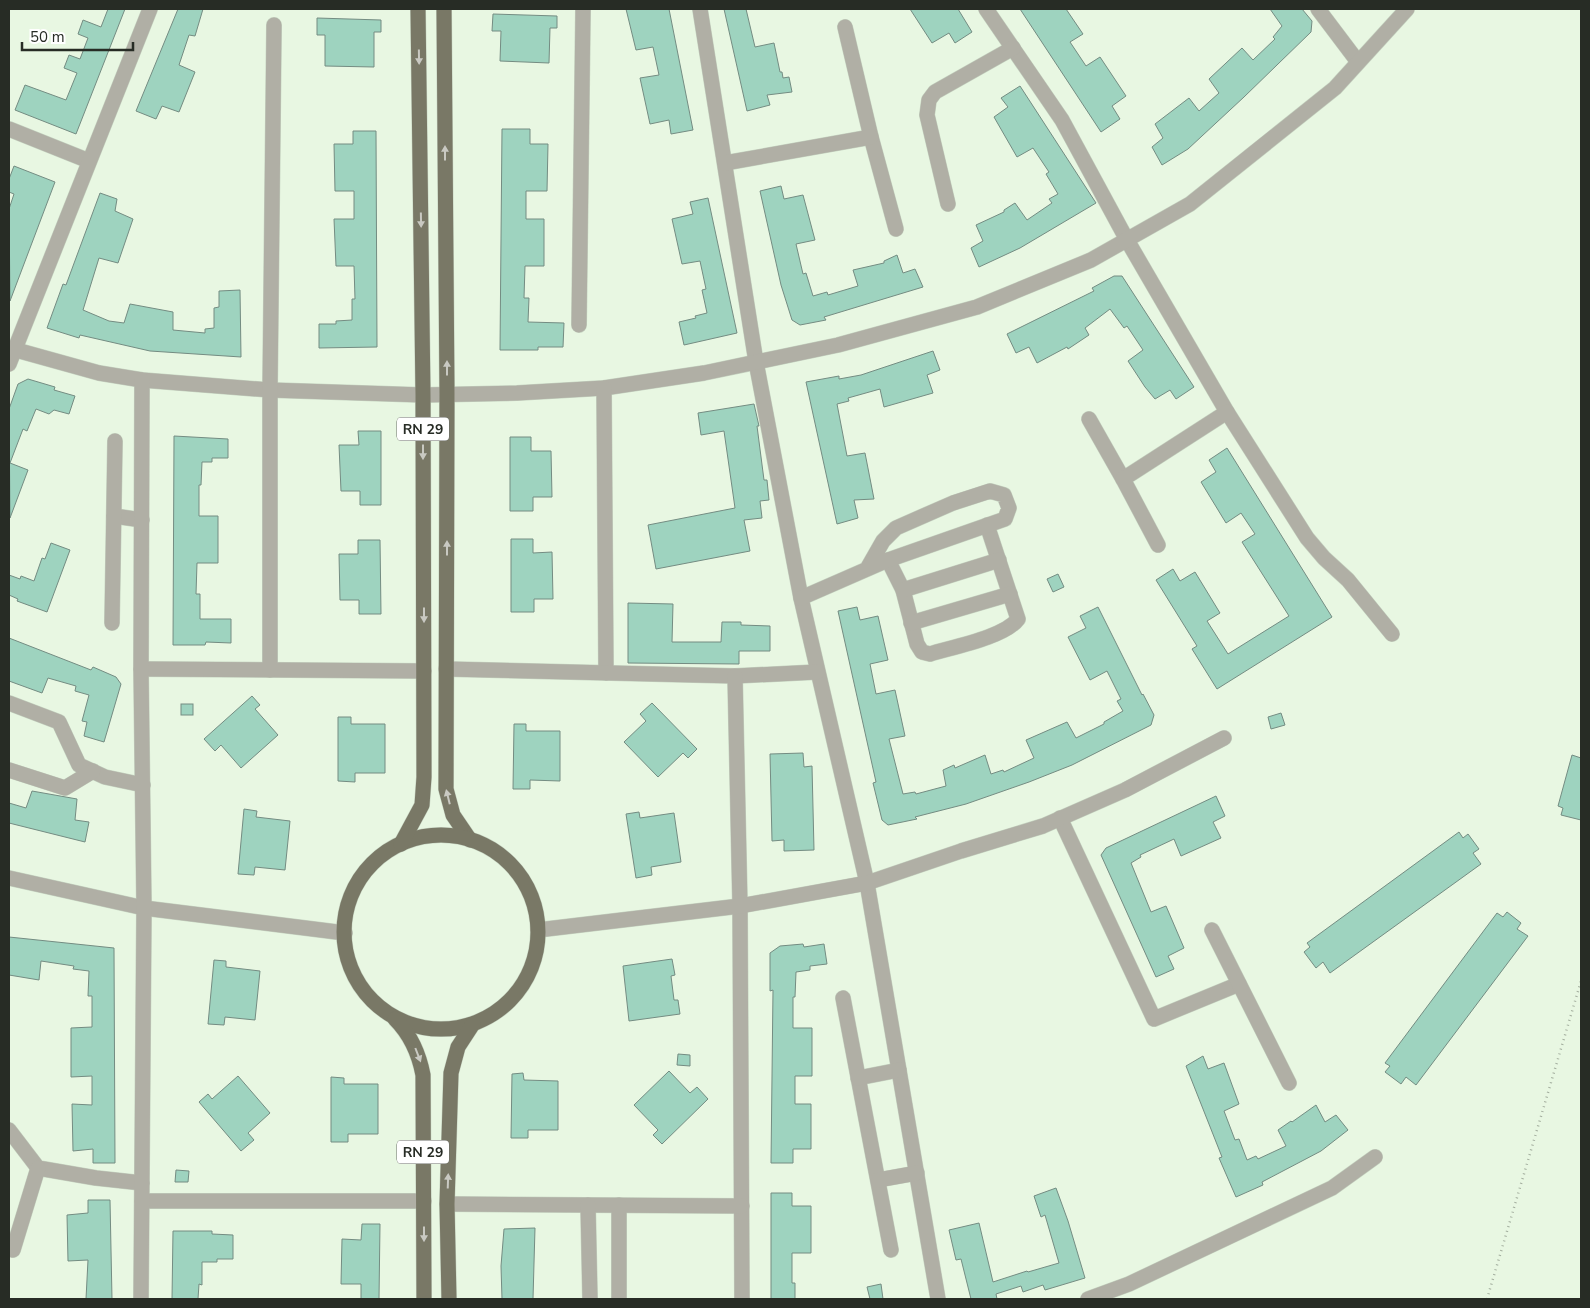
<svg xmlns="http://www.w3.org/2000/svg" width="1590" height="1308" viewBox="0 0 1590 1308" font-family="'Nunito Sans',sans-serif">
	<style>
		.building { fill: #9ed3bf; stroke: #748c82 }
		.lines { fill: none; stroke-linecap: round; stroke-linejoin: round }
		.minor-casing { stroke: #c5d2c0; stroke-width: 16 }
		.major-casing { stroke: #c5d2c0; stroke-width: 16 }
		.path { stroke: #a4af9f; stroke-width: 2.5; stroke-dasharray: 1 4; stroke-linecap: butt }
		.minor { stroke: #b0afa5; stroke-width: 15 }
		.major { stroke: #797866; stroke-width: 15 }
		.oneway { fill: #c9c9c2 }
		.labels { text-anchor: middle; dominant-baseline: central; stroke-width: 4.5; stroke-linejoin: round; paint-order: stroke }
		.shield { fill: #fff; stroke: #686b66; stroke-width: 1 }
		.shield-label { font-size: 14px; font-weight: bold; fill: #272c25 }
	</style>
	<rect width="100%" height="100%" fill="#e8f7e2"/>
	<!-- building -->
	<g class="building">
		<path d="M108 9H125L76 134 15 110 25 85 66 100 77 73 64 68 69 55 80 59 88 38 78 34 83 20 101 27Z"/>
		<path d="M178 9H203L195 36 189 35 179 65 195 72 179 112 162 106 156 119 136 111Z"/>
		<path d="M626 9H669L693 130 671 134 669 120 650 124 640 78 659 75 653 47 636 50Z"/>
		<path d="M724 9H746L755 47 774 43 780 72H782L783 78 789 77 792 92 767 95 770 105 747 111Z"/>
		<path d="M910 9H958L972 32 955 43 949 33 932 43Z"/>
		<path d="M1020 9H1066L1083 34 1070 42 1086 66 1100 57 1126 96 1112 106 1120 119 1101 132Z"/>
		<path d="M1270 9H1302L1312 21 1311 32 1244 97 1188 149 1162 165 1152 147 1163 138 1155 124 1189 98 1199 111 1219 93 1209 79 1242 48 1253 60 1275 39 1273 37 1282 26Z"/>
		<path d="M493 14 557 16V28H550L549 63 500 61 501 31H492Z"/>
		<path d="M317 18 381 20V32H374V67L325 66V35H317Z"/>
		<path d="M1020 86 1096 203 1020 248 979 267 971 248 983 241 976 225 1004 212V210L1015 203 1027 220 1052 203 1049 199 1058 194 1046 174 1049 172 1033 148 1017 157 994 117 1008 107 1001 98Z"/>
		<path d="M502 129H530V144H548L547 191H526V219H544V266H525L524 298H529L528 322 564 323 563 347H538V350H500Z"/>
		<path d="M353 131H376L377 347 319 348V324H336V321L352 320V299H355L354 266H336L334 219H354V191H335L334 144H353Z"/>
		<path d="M14 166 55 182 10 301 9 209 14 194 9 192V179Z"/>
		<path d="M781 186 784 199 803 195 815 240 796 244 803 274 806 273 813 296 827 292 828 295 858 286 853 270 884 263V261L897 255 903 273 915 269 923 287 824 317 826 320 800 325 792 320 781 285 760 191Z"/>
		<path d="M100 193 117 199 115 211 133 219 118 263 99 258 83 310 109 321 124 323 130 304 173 312V330L205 333V329L214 328V308L219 307V291L240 290 241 357 150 351 80 335 79 338 47 328 63 284 66 285Z"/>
		<path d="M708 198 737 333 684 345 679 322 696 318 695 316 707 313 702 290 706 289 700 261 682 264 672 219 693 214 690 202Z"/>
		<path d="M1114 276H1122L1194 387 1176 399 1170 390 1155 399 1145 387 1128 361 1143 350 1127 326 1124 328 1110 309 1085 328 1089 335 1068 349 1067 347 1037 363 1029 347 1016 353 1007 334 1094 291 1092 288Z"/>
		<path d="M933 351 940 370 927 375 933 393 884 407 880 389 848 398 849 401 837 404 847 456 865 453 874 499 854 500 858 518 837 524 806 382 839 376V379L861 375Z"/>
		<path d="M28 379 55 387 54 390 75 396 69 414 54 410 49 414 36 409 27 431 23 429 10 463 28 470 10 518 9 409 18 384Z"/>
		<path d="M754 404 759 426H757L764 480H767L769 500 760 501 762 518 744 520 750 551 656 569 648 525 735 508 724 431 701 435 698 413Z"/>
		<path d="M358 431H381V505H360V491H341L339 445H359Z"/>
		<path d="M174 436 228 439V458H212V462H202L201 485H199V516H218V563H197L196 594H200V619H231V643L206 642 205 645H173Z"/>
		<path d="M510 437H531V451H551L552 497H533V511H510Z"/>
		<path d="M1227 448 1332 617 1217 689 1192 649 1197 646 1156 580 1173 569 1180 581 1195 572 1220 613 1207 621 1228 654 1289 616 1242 542 1255 534 1241 513 1226 523 1201 482 1216 472 1209 460Z"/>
		<path d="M511 539H533V553L552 552 553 599H534V612H511Z"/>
		<path d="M358 540H380L381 614H359V600H340L339 554H358Z"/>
		<path d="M51 543 70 550 47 612 17 601 18 599 9 595V575L20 579 21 576 34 581 42 558 45 559Z"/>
		<path d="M1058 574 1064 587 1053 592 1047 579Z"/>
		<path d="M628 603 673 604 672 642H721L722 622H741V625L770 626V651H739V664L628 663Z"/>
		<path d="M857 607 860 620 878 616 888 660 870 664 876 694 895 690 905 736 889 739 903 794 915 792 916 794 946 786 943 770 954 765 955 768 985 755 991 774 1003 770 1004 772 1034 758 1026 740 1067 722 1076 738 1104 724V722L1123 711 1117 701 1121 699 1107 671 1090 680 1068 637 1086 628 1080 616 1098 607 1142 695 1143 694 1154 715 1151 725 1072 765 1029 782 966 804 915 817 917 819 888 825 882 820 873 783 876 782 838 611Z"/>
		<path d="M9 638 91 670 93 667 116 677 121 684 104 742 84 736 87 722 82 721 89 695 75 691 76 686 48 678 42 693 9 681Z"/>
		<path d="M252 696 260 705 255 709 278 735 241 768 221 745 215 751 204 739Z"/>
		<path d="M652 703 697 749 688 758 683 753 658 777 624 742 646 721 640 714Z"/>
		<rect x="181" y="704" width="12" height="11"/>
		<path d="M1281 713 1285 725 1271 729 1268 717Z"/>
		<path d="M338 717H351V724H385V773H355V782L338 781Z"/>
		<path d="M514 724H526V731H560V781L530 780V789H513Z"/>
		<path d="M803 753 804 767 812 766 814 850 784 851V840L772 841 770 754Z"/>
		<path d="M1572 755 1581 758V820L1561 815 1563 808 1558 806Z"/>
		<path d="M32 791 77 799 75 820 89 822 85 842 9 823V803L26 808Z"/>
		<path d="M1216 796 1225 816 1213 822 1221 838 1181 856 1174 839 1140 855 1141 857 1131 863 1151 912 1166 906 1184 948 1168 956 1174 969 1156 977 1101 855 1106 848Z"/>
		<path d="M244 809 257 811 256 817 290 821 285 870 255 867 254 875 238 874Z"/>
		<path d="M639 812 640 818 674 813 681 862 651 867 652 875 636 878 626 814Z"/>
		<path d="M1459 832 1463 838 1468 834 1479 849 1473 853 1481 864 1330 973 1323 962 1316 968 1304 952 1310 947 1307 943Z"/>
		<path d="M1507 912 1521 923 1517 929 1528 936 1416 1085 1406 1077 1401 1084 1385 1072 1390 1066 1385 1063 1497 913 1503 917Z"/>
		<path d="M9 937 114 948 115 1163H93V1149L73 1151 72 1104 92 1105V1076L71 1077V1028L92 1027V996H88L89 971 73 969 74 966 41 961 39 980 9 975Z"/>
		<path d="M803 944 804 947 824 944 827 964 810 966V970L796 972 795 997H793V1028H812V1076H795V1104H811V1149H793V1163H771L773 990 770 991V953L780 946Z"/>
		<path d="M672 959 675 975 671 976 674 1000H678L680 1014 629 1021 623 966Z"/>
		<path d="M214 960 226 961V967L260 971 255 1020 225 1017 224 1025 208 1024Z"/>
		<path d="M678 1054 690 1055V1066L677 1065Z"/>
		<path d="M1203 1056 1208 1069 1224 1063 1239 1104 1224 1111 1235 1140 1239 1139 1247 1160 1256 1156 1258 1159 1286 1146 1278 1130 1291 1121 1292 1122 1316 1105 1325 1122 1336 1115 1348 1130 1321 1151 1262 1182 1263 1185 1236 1197 1219 1158 1222 1157 1186 1066Z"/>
		<path d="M669 1071 690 1093 697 1087 708 1099 662 1144 653 1135 658 1130 634 1105Z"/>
		<path d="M523 1073 524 1080 558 1081V1130H528V1138H511L512 1074Z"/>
		<path d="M238 1076 270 1113 248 1133 254 1140 241 1151 199 1102 208 1094 212 1099Z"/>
		<path d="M331 1077 344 1078V1084H378V1134H348V1142H331Z"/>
		<path d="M176 1170 189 1171 188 1182H175Z"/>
		<path d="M1056 1188 1068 1221 1085 1278 1045 1290 1043 1285 1023 1292 1021 1286 996 1294 997 1299H971L961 1259 956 1260 949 1230 979 1223 993 1282 1027 1271 1028 1272 1059 1263 1045 1215 1041 1217 1034 1196Z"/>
		<path d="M771 1193H792V1206H811V1253H792V1283H795V1299H771Z"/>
		<path d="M88 1200H110L112 1299H86L88 1260 68 1261 67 1215 88 1213Z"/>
		<path d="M362 1224H380L379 1299H361V1284H341L342 1239 361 1240Z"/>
		<path d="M535 1228 533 1299H502L501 1266 504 1229Z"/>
		<path d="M173 1231H212V1234L233 1235V1259H217V1262H202V1285L199 1284 198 1299H172Z"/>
		<path d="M881 1284 883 1299H870L867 1287Z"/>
	</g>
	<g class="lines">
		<defs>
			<g id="minor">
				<path d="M700 9 756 362 801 598 867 883 938 1299"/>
				<path d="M986 9 1062 120 1127 240 1227 412 1307 538 1324 558 1348 580 1392 634"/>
				<path d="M1318 9 1358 62"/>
				<path d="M845 27 871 137 896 229"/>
				<path d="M9 129 89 161"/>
				<path d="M725 163 871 137"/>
				<path d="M948 204 927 115 929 100 935 92 1013 48"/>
				<path d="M579 325 583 9"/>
				<path d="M9 348 99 373 142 380 270 390 423 395 517 393 604 388 704 373 838 345 977 307 1091 260 1190 204 1335 88 1407 9"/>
				<path d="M9 364 150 9"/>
				<path d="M604 388 606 673"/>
				<path d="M1089 419 1123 479"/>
				<path d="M114 516 142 520"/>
				<path d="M1158 545 1123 479 1227 412"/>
				<path d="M888 560 903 590 917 644 922 652 930 654C953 647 1005 637 1018 619L987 525"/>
				<path d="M903 590 999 560"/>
				<path d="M801 598 888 560 1005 519 1009 508 1004 495 990 491 953 503 896 528 883 541 867 569"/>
				<path d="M112 623 115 441"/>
				<path d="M911 623 1010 594"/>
				<path d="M141 669 424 671"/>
				<path d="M446 669 735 676 817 672"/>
				<path d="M270 670V390L274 25"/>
				<path d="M735 676 740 906 742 1299"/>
				<path d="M9 703 59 722 79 765 105 777 143 785"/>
				<path d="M9 770 65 788 93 771"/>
				<path d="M1060 818 1154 1019 1239 984"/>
				<path d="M9 878 144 908 345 933"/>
				<path d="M538 930 740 906 867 883 961 851 1043 826 1125 790 1224 738"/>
				<path d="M1212 930 1289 1083"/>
				<path d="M843 998 891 1250"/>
				<path d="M858 1078 899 1070"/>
				<path d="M9 1130 38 1168 96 1178 142 1183"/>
				<path d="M878 1180 917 1173"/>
				<path d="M142 1201H424"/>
				<path d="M447 1204 742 1206"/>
				<path d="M588 1205 590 1299"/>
				<path d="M13 1250 38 1168"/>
				<path d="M141 1299 144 908 141 669 142 380"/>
				<path d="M619 1299V1205"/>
				<path d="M1088 1299 1129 1284 1332 1188 1375 1157"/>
			</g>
			<g id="major">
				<path d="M444 9 447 393 446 789 453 815 470 840"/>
				<circle cx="441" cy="932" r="97"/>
				<path d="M401 844 422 805 424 777 423 395 418 9"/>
				<path d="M395 1019C411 1035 419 1054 423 1075L424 1299"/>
				<path d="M449 1299 447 1204 451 1073 458 1047 473 1024"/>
			</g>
		</defs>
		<!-- minor casing -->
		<use href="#minor" class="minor-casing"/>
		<!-- major casing -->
		<use href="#major" class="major-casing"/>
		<!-- path -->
		<path class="path" d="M1487 1299 1581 981"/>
		<!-- minor -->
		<use href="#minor" class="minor"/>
		<!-- major -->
		<use href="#major" class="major"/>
	</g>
	<!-- one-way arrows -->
	<defs><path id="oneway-solid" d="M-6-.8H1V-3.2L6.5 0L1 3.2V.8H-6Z" transform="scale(1.25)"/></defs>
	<g class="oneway">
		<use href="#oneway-solid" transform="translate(419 57) rotate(89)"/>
		<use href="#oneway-solid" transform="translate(445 153) rotate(-90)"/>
		<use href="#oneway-solid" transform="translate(421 220) rotate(89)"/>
		<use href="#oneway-solid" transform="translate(447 368) rotate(-90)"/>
		<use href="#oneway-solid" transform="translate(423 452) rotate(90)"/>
		<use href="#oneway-solid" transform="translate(447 548) rotate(-90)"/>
		<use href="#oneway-solid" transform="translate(424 615) rotate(90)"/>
		<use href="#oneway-solid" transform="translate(448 797) rotate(-104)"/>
		<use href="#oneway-solid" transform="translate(418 1055) rotate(69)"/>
		<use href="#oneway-solid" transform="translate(448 1181) rotate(-88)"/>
		<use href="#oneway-solid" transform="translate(424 1234) rotate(90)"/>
	</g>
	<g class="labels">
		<!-- shield labels -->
		<g class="shield">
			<rect x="397" y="417.5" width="52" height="23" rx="4"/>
			<rect x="397" y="1140.5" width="52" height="23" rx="4"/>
		</g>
		<g class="shield-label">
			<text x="423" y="429">RN 29</text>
			<text x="423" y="1152">RN 29</text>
		</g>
	</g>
	<!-- border -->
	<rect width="1590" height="1308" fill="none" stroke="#272c25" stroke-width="20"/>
	<!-- scale -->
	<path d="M22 42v8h111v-8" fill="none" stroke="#272c25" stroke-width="2.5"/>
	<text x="30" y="42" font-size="15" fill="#272c25" stroke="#ffffff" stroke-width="4" paint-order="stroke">50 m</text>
</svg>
